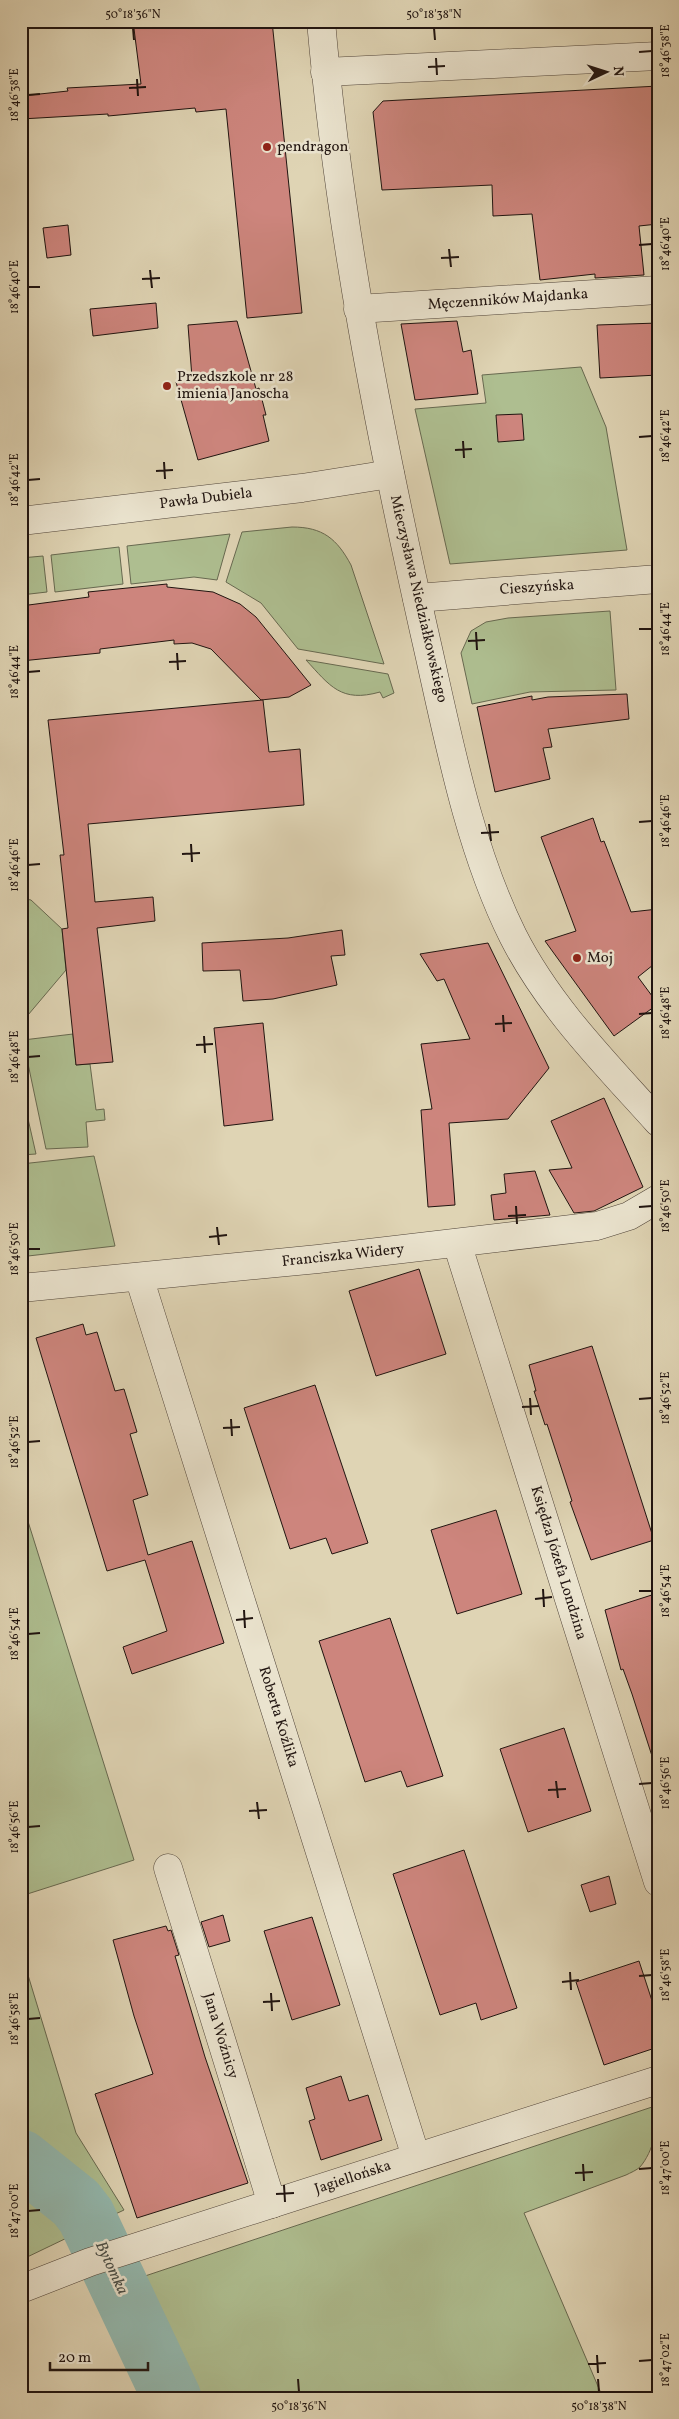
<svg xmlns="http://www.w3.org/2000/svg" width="679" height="2419" viewBox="0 0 679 2419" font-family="Vollkorn,serif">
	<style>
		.green { fill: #aebe90; stroke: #676950 }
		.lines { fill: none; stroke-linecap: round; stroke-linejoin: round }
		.river { stroke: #93b8ae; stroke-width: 59 }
		.building { fill: #cd857d; stroke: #201410 }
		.minor-casing { stroke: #504439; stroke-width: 29 }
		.tertiary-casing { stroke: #504439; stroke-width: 29 }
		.minor { stroke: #eae3ce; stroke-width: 28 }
		.tertiary { stroke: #eae3ce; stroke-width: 28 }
		.ticks { fill: none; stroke: #201410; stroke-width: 2 }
		.poi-dot { fill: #8f2418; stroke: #eae3ce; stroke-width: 2 }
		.labels { text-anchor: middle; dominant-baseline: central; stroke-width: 5; stroke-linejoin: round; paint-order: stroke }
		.poi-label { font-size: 15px; fill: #201410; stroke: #eae3ce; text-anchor: start }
		.street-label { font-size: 15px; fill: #201410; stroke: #eae3ce }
		.water-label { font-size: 16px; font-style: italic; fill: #484d47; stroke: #eae3ce }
		.neatline { fill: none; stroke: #201410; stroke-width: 2 }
		.ticks-label { font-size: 12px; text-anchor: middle; fill: #201410 }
	</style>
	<rect width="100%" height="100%" fill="#dfd4b4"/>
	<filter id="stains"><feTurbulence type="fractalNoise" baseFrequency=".004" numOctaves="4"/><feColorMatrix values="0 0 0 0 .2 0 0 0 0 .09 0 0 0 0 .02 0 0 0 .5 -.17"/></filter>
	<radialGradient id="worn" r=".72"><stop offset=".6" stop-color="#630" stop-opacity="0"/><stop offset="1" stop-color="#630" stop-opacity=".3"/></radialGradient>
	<!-- green -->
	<g class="green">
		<path d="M581 367 606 427 627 550 450 564 415 409 486 403 482 375Z"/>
		<path d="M292 527C323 527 337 539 351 565L384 664 298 649 261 603 226 582 242 532Z"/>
		<path d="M230 534 217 580 194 577 131 584 127 546Z"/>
		<path d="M119 547 123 584 55 592 51 555Z"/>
		<path d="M43 556 47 592 21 595V558Z"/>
		<path d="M610 611 616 690 530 692 472 704 461 653 471 631 486 622 508 618Z"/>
		<path d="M306 660 388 674 394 693 383 698 380 692C341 703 330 686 306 660Z"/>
		<path d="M21 791 28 852 21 851Z"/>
		<path d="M21 898 31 900 62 929 66 970 28 1015 21 1016Z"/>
		<path d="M73 1034 76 1065 90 1064 96 1110 104 1109 105 1120 86 1122 88 1147 46 1149 23 1040Z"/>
		<path d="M21 1088 36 1154 21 1155Z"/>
		<path d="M94 1156 115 1246 28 1256 21 1250V1164Z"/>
		<path d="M21 1499 134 1860 21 1896Z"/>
		<path d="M21 1952 76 2133 124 2210 109 2217 93 2197 21 2133Z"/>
		<path d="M655 2106C660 2124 653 2152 640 2167 637 2170 630 2173 626 2175L524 2213 603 2398H185L136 2279Z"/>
		<path d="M21 2184 71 2226 73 2235 21 2260Z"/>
	</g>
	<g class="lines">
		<!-- river -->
		<path class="river" d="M21 2159 76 2203 86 2216 172 2398"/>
	</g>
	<!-- building -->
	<g class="building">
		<path d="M133 21H272L302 313 247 318 226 109 196 112 195 108 108 116V114L21 119V96L68 91 67 88 141 84Z"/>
		<path d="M658 86V224L639 226 644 275 595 278V274L540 280 532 214 493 216 492 185 382 190 373 112 383 101Z"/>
		<path d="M68 225 71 255 47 258 43 228Z"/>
		<path d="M156 303 158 328 93 336 90 309Z"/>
		<path d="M237 321 256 389 259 388 266 415H263L269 441 198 460 176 382 192 378 188 325Z"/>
		<path d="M457 321 463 352 471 350 478 394 415 400 401 324Z"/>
		<path d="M658 323V375L600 378 597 325Z"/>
		<path d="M522 414 524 440 498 442 496 415Z"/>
		<path d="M167 584V587L213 592 240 604 256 617 311 685 289 697 261 700 211 649 192 643 174 644V640L100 649V653L21 661V606L89 597 88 592Z"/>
		<path d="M627 694 629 719 548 729 552 747 543 748 550 779 495 792 477 707 532 696V700L548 697Z"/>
		<path d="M263 700 269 752 300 749 304 805 88 824 95 902 153 897 155 921 97 928 113 1062 76 1065 62 929 68 928 60 855H64L48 720Z"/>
		<path d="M593 818 601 842 604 841 631 912 658 909V961L638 977 658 1004 614 1036 545 941 576 931 541 837Z"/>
		<path d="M342 930 345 955 331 956 337 985 273 999 243 1001 240 970 203 971 202 943 288 938Z"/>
		<path d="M488 943 549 1068 508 1119 449 1123 455 1205 428 1207 421 1110 432 1109 421 1044 470 1039 444 979 437 981 420 954Z"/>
		<path d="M263 1023 273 1120 224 1126 214 1028Z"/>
		<path d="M604 1098 643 1187 594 1211 574 1213 549 1170 572 1168 551 1121Z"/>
		<path d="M535 1171 550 1215 494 1220 491 1195 506 1193 504 1174Z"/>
		<path d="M419 1269 446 1354 376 1376 349 1291Z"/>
		<path d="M83 1324 86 1335 97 1332 115 1391 124 1389 137 1432 130 1434 148 1495 133 1500 148 1555 192 1541 224 1643 132 1674 123 1647 167 1631 145 1560 107 1571 36 1338Z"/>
		<path d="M592 1346 654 1540 591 1560 570 1502 572 1501 547 1424 545 1425 534 1391H536L529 1365Z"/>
		<path d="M315 1385 368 1543 332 1554 326 1538 290 1549 244 1408Z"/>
		<path d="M496 1510 522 1594 457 1614 431 1530Z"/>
		<path d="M658 1593V1755L652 1756 632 1694 623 1669 621 1670 605 1610Z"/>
		<path d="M390 1618 443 1776 407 1787 401 1771 365 1782 319 1641Z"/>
		<path d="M564 1728 591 1811 528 1832 500 1749Z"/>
		<path d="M464 1850 517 2008 481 2020 476 2003 440 2015 393 1874Z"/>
		<path d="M609 1876 616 1904 590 1912 581 1885Z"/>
		<path d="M223 1915 230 1941 209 1947 201 1922Z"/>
		<path d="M312 1917 340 2005 292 2020 264 1931Z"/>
		<path d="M166 1926 168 1931 171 1930 179 1955 175 1956 205 2057 248 2183 137 2218 95 2094 153 2074 134 2016 113 1940Z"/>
		<path d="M639 1961 658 2019V2047L604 2065 576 1982Z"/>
		<path d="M341 2076 349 2101 368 2095 382 2140 321 2160 309 2121 315 2119 306 2088Z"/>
	</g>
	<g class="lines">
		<defs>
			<g id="minor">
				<path d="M325 72 658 56"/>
				<path d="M358 309 658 290"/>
				<path d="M417 598 658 579"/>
				<path d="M457 1243 658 1882"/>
				<path d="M139 1277 416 2157"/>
				<path d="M21 1288 318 1259 597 1226 629 1216 658 1199"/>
				<path d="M168 1868 272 2204"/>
				<path d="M21 2289 90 2262 658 2080"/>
			</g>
			<g id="tertiary">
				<path d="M321 21C339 227 379 430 424 631 447 731 467 844 513 936 549 1007 606 1064 658 1122"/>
				<path d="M21 521 302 488 390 474"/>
			</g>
		</defs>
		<!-- minor casing -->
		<use href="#minor" class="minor-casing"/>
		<!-- tertiary casing -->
		<use href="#tertiary" class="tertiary-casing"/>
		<!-- minor -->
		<use href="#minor" class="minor"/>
		<!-- tertiary -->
		<use href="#tertiary" class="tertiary"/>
	</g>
	<!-- ticks -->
	<path class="ticks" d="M133 28 134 40M434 28 435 40M639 52 652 51M436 58 437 75M428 67 445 66M137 79 138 96M129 88 146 87M28 95 40 94M639 245 652 244M449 249 451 267M441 258 459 257M150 270 152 288M142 279 160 278M28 287H40M639 437 652 436M463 441 464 458M455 450 472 449M164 462 165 479M156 471 173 470M28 480 40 479M639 629H652M476 632 477 650M468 641 485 640M177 653 178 670M169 662 186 661M28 672 40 671M639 822 652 821M489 824 491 841M481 833 499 832M191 844 192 862M182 854 200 853M28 865 40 864M639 1014 652 1013M503 1015 504 1032M495 1024 512 1023M204 1036 205 1053M196 1045 213 1044M28 1057 40 1056M516 1206 517 1224M639 1207 652 1206M508 1216 526 1215M217 1227 219 1245M209 1237 227 1235M28 1249H40M530 1398 531 1415M639 1399 652 1398M522 1407 539 1406M231 1419 232 1436M223 1428 240 1427M28 1442 40 1441M543 1589 544 1607M639 1591H652M535 1599 552 1597M244 1610 245 1628M236 1620 253 1618M28 1634 40 1633M556 1781 558 1798M639 1784 652 1783M548 1790 566 1789M257 1802 259 1819M249 1811 267 1810M28 1827 40 1826M570 1972 571 1990M639 1976 652 1975M562 1982 579 1980M271 1993 272 2011M263 2002 280 2001M28 2019 40 2018M583 2164 584 2181M639 2169 652 2168M575 2173 593 2172M284 2185 285 2202M276 2194 294 2193M28 2211 40 2210M597 2355 598 2373M639 2361 652 2360M588 2364 606 2363M298 2379 299 2392M598 2379 599 2392"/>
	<!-- markers -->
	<g class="poi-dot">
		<circle cx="267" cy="147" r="5"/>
		<circle cx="167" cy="386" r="5"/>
		<circle cx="577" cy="958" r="5"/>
	</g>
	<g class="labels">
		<!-- poi labels -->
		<g class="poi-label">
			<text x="277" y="147">pendragon</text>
			<text x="177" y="377">Przedszkole nr 28<tspan x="177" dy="17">imienia Janoscha</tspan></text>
			<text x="587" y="958">Moj</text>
		</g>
		<!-- street labels -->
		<g class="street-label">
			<text transform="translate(508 300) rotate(-4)">Męczenników Majdanka</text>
			<text transform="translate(206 499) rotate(-7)">Pawła Dubiela</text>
			<text transform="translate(537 588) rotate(-4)">Cieszyńska</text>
			<text transform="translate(418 599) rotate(77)">Mieczysława Niedziałkowskiego</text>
			<text transform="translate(343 1256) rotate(-6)">Franciszka Widery</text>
			<text transform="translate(558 1563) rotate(73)">Księdza Józefa Londzina</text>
			<text transform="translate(278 1717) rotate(73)">Roberta Koźlika</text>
			<text transform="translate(220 2036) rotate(73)">Jana Woźnicy</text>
			<text transform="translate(353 2178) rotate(-18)">Jagiellońska</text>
		</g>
		<!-- water labels -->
		<g class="water-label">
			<text transform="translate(111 2268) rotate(65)">Bytomka</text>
		</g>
	</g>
	<!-- margin -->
	<rect width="679" height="2419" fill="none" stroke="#dfd4b4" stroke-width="55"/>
	<!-- north arrow -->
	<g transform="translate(606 72) rotate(86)" stroke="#eae3ce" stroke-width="4" paint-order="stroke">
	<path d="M0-4L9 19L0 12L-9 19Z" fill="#201410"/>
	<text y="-8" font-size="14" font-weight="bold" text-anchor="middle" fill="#201410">N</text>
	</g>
	<!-- scale -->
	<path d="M50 2362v8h98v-8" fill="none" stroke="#201410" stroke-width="2.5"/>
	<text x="58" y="2362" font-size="15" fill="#201410" stroke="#eae3ce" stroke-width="4" paint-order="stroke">20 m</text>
	<rect x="28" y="28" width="624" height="2364" class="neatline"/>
	<g class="ticks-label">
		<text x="133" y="18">50°18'36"N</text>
		<text x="434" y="18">50°18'38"N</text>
		<text transform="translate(665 51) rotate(-90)" y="4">18°46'38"E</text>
		<text transform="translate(14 95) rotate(-90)" y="4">18°46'38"E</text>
		<text transform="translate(665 244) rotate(-90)" y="4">18°46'40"E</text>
		<text transform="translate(14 287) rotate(-90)" y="4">18°46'40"E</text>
		<text transform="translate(665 436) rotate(-90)" y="4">18°46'42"E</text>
		<text transform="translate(14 480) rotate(-90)" y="4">18°46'42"E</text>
		<text transform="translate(665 629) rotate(-90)" y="4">18°46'44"E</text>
		<text transform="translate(14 672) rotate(-90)" y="4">18°46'44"E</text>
		<text transform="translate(665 821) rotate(-90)" y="4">18°46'46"E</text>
		<text transform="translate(14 865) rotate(-90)" y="4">18°46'46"E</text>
		<text transform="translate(665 1013) rotate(-90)" y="4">18°46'48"E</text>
		<text transform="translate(14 1057) rotate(-90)" y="4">18°46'48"E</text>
		<text transform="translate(665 1206) rotate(-90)" y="4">18°46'50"E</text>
		<text transform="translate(14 1249) rotate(-90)" y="4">18°46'50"E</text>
		<text transform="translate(665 1398) rotate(-90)" y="4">18°46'52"E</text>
		<text transform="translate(14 1442) rotate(-90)" y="4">18°46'52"E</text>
		<text transform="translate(665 1591) rotate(-90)" y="4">18°46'54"E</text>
		<text transform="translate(14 1634) rotate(-90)" y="4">18°46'54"E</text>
		<text transform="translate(665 1783) rotate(-90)" y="4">18°46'56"E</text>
		<text transform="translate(14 1827) rotate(-90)" y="4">18°46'56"E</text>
		<text transform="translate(665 1975) rotate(-90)" y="4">18°46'58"E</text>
		<text transform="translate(14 2019) rotate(-90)" y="4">18°46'58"E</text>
		<text transform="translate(665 2168) rotate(-90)" y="4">18°47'00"E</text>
		<text transform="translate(14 2211) rotate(-90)" y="4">18°47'00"E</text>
		<text transform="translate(665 2360) rotate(-90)" y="4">18°47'02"E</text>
		<text x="299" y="2410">50°18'36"N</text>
		<text x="599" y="2410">50°18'38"N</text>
	</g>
	<rect width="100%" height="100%" filter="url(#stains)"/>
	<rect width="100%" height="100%" fill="url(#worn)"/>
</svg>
